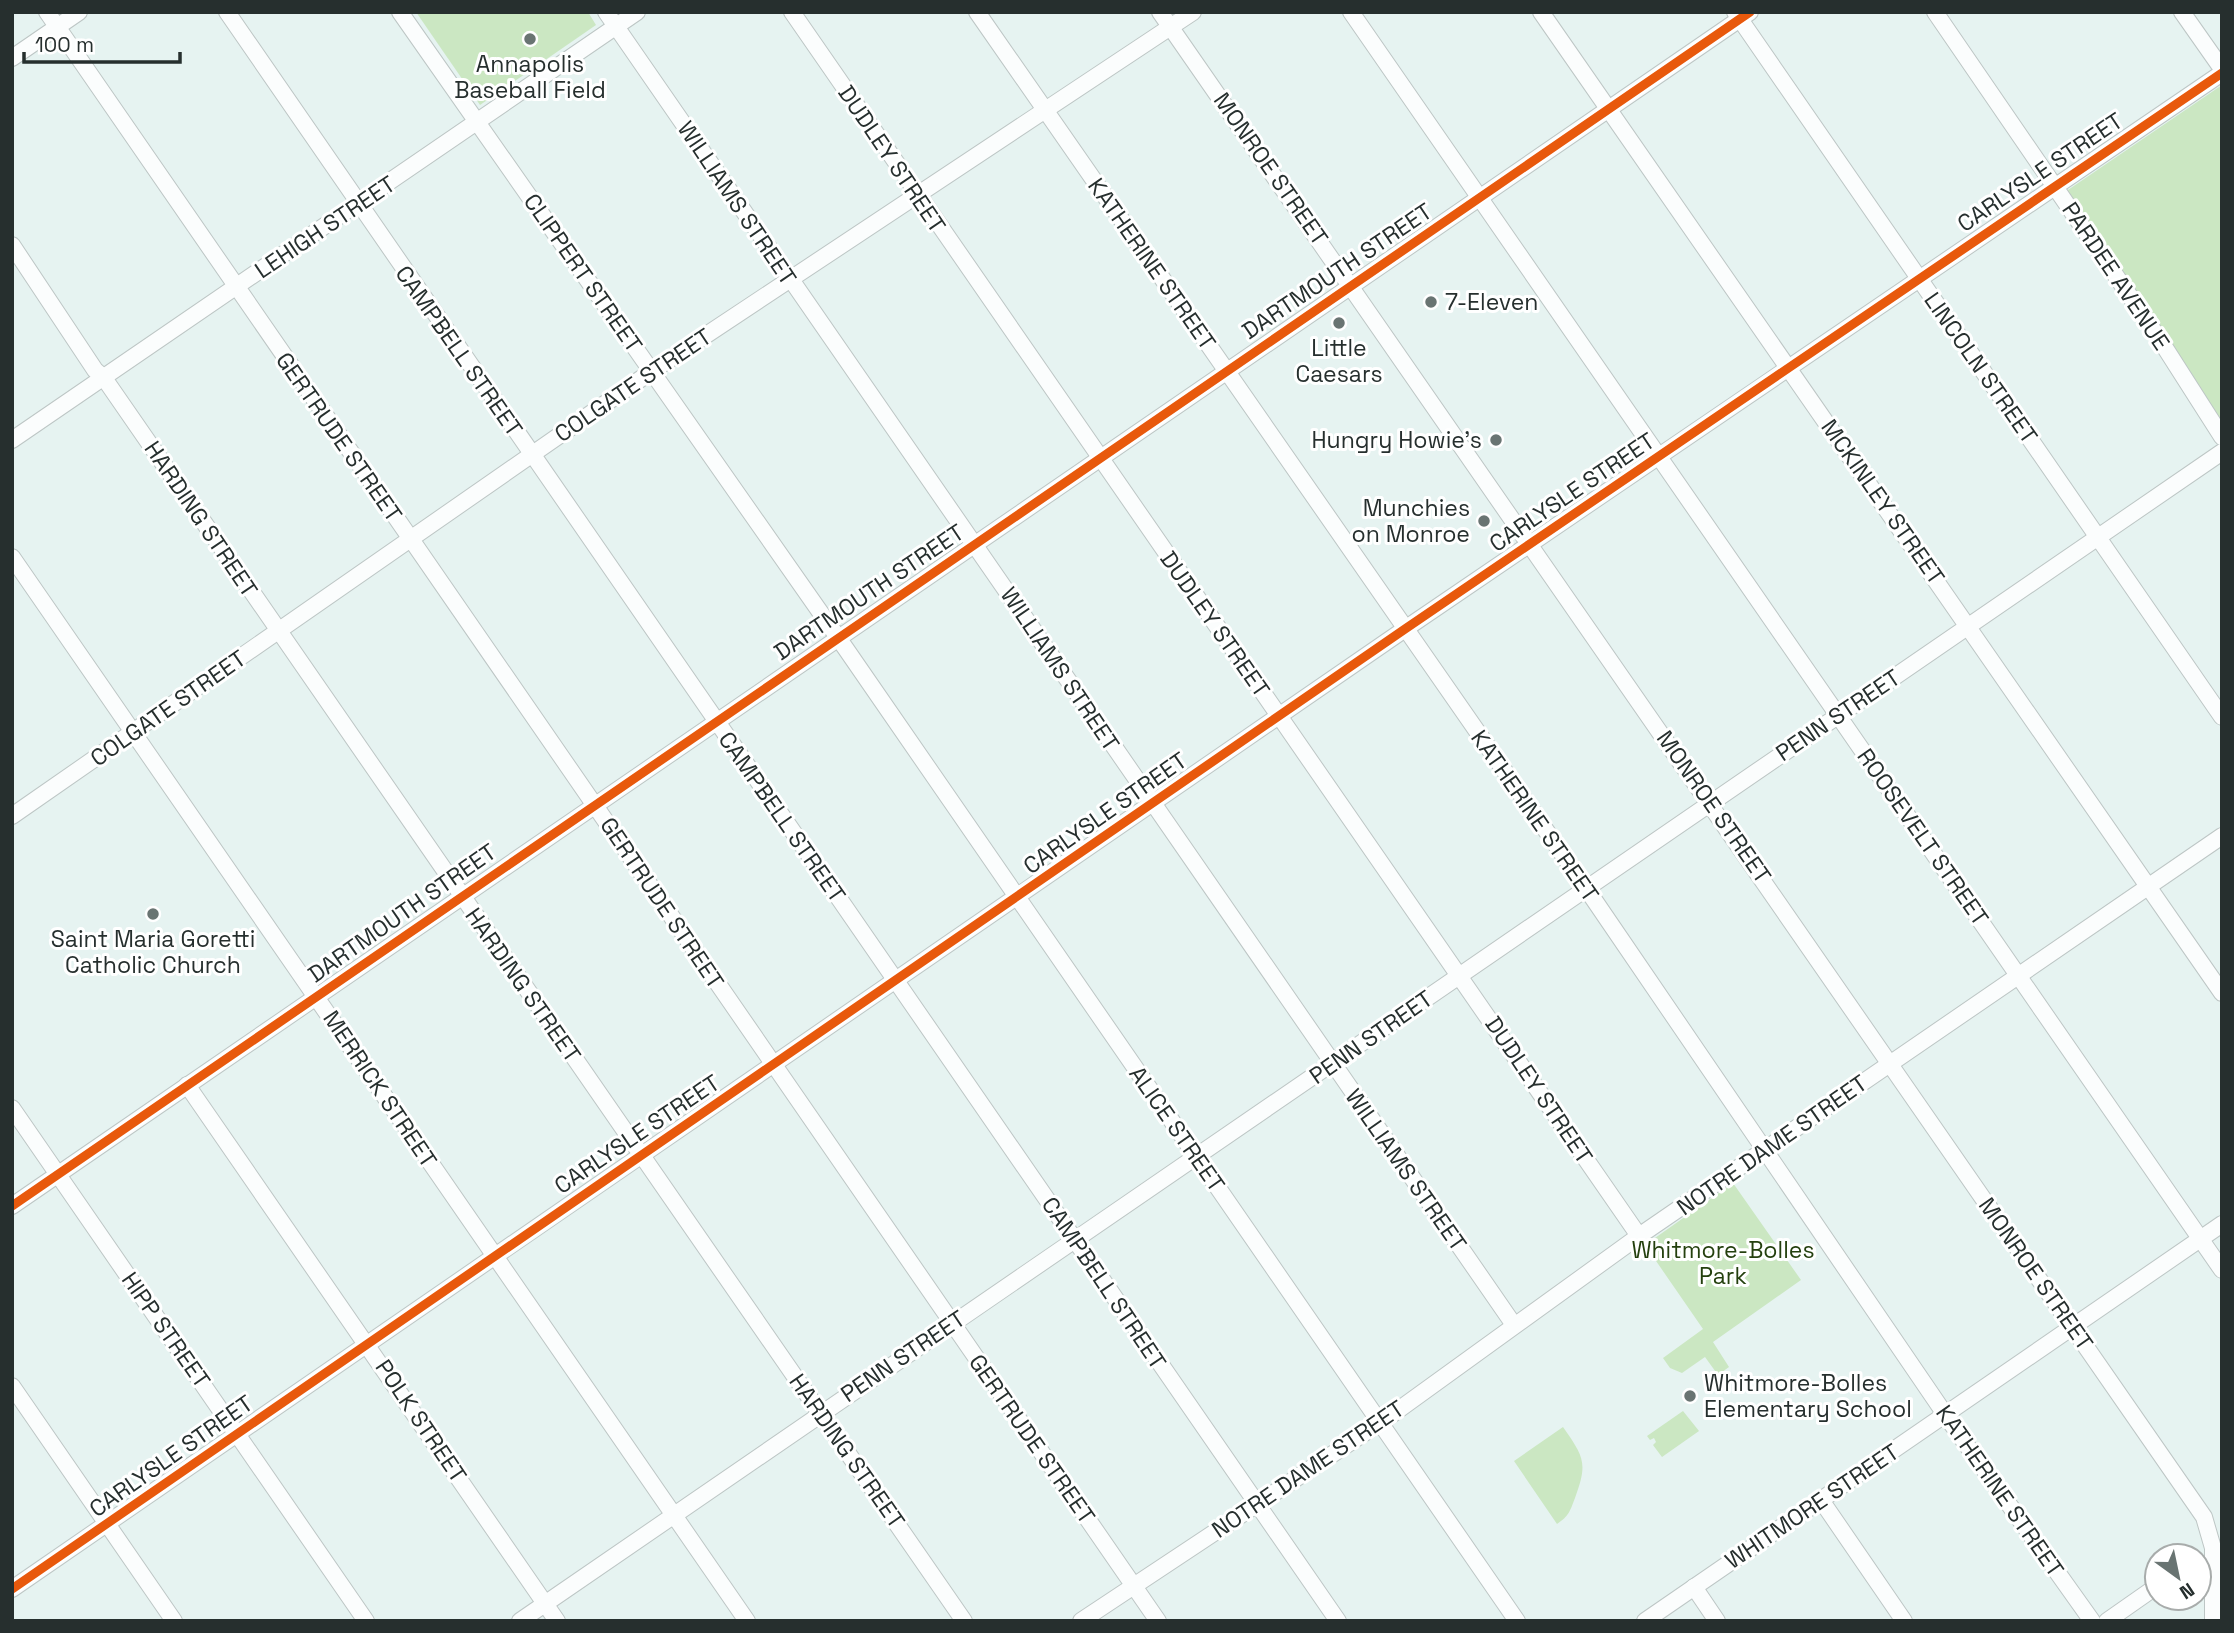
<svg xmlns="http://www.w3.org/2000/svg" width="2234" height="1633" viewBox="0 0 2234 1633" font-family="'Space Grotesk',sans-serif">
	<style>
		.green { fill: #cbe7c2 }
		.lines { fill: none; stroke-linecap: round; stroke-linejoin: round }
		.minor-casing { stroke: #bdc6c5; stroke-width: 18 }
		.minor { stroke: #fbfdfd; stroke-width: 16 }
		.cycleway-casing { stroke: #fff; stroke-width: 13 }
		.cycleway { stroke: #e8590c; stroke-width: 9 }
		.poi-dot { fill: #697472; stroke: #fff; stroke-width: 2.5 }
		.labels { text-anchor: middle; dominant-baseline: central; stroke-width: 6; stroke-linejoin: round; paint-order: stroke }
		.poi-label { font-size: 23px; fill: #262f2e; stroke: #fff }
		.street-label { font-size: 23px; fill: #262f2e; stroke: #fff }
		.park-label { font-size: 23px; fill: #24400e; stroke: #fff }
	</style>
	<rect width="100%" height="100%" fill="#e6f3f1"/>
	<!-- green -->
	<g class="green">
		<path d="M416 12H588L596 25 480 105Z"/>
		<path d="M2222 85V421L2065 192Z"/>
		<path d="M1733 1183 1801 1280 1713 1342 1729 1367 1718 1375 1705 1357 1682 1373 1670 1368 1663 1358 1703 1329 1645 1245Z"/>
		<path d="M1683 1411 1699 1431 1662 1457 1653 1445 1656 1442 1654 1438 1650 1440 1647 1436Z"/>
		<path d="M1563 1427C1584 1457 1588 1463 1575 1498 1570 1511 1569 1516 1557 1524L1514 1461Z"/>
	</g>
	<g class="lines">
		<defs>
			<g id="minor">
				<path d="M47 12 1158 1621"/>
				<path d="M227 12 1338 1621"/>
				<path d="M400 12 846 649 1517 1621"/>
				<path d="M606 12 1514 1325"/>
				<path d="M792 12 1639 1236"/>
				<path d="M977 12 1586 888 1951 1423 2092 1621"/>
				<path d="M1160 12 2204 1517 2213 1548V1621"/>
				<path d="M1351 12 2222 1270"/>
				<path d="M1541 12 2222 993"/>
				<path d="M1735 12 2222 717"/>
				<path d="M1935 12 2162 343 2222 437"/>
				<path d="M2182 12 2222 69"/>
				<path d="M12 58 79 12"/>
				<path d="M12 245 95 370 104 378 964 1621"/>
				<path d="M12 440 637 12"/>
				<path d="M12 557 747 1621"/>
				<path d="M12 816 652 371 1193 12"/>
				<path d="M187 1085 557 1621"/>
				<path d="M12 1108 366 1621"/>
				<path d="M12 1206 1750 12"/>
				<path d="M12 1386 174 1621"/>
				<path d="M1821 1500 1904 1621"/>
				<path d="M1694 1587 1717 1621"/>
				<path d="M12 1589 1405 629 2222 73"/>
				<path d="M520 1621 2222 452"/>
				<path d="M1081 1621 1390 1416 1639 1236 2222 836"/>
				<path d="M1645 1621 2222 1224"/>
				<path d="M2107 1621 2157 1586"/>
			</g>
		</defs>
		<!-- minor casing -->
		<use href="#minor" class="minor-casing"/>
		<!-- minor -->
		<use href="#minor" class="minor"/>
		<defs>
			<g id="cycleway">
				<path d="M12 1206 1750 12"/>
				<path d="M12 1589 1405 629 2222 73"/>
			</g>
		</defs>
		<!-- cycleway casing -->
		<use href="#cycleway" class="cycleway-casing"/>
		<!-- cycleway -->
		<use href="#cycleway" class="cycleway"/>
	</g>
	<!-- markers -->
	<g class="poi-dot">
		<circle cx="530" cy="39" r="7"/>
		<circle cx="1431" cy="302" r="7"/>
		<circle cx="1339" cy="323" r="7"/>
		<circle cx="1496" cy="440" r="7"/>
		<circle cx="1484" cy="521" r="7"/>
		<circle cx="153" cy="914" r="7"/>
		<circle cx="1690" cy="1396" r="7"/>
	</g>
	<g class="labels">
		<!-- poi labels -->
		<g class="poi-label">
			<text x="530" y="64">Annapolis<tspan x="530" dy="26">Baseball Field</tspan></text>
			<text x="1445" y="302" text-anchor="start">7-Eleven</text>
			<text x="1339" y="348">Little<tspan x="1339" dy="26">Caesars</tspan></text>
			<text x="1482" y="440" text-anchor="end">Hungry Howie's</text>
			<text x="1470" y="508" text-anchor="end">Munchies<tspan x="1470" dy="26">on Monroe</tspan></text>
			<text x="153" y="939">Saint Maria Goretti<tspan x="153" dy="26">Catholic Church</tspan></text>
			<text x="1704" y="1383" text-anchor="start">Whitmore-Bolles<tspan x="1704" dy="26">Elementary School</tspan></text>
		</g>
		<!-- street labels -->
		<g class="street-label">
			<text transform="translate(892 159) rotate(56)">DUDLEY STREET</text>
			<text transform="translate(1271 169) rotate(55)">MONROE STREET</text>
			<text transform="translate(2040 172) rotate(-34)">CARLYSLE STREET</text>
			<text transform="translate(737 203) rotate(56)">WILLIAMS STREET</text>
			<text transform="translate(325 227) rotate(-34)">LEHIGH STREET</text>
			<text transform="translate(1152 264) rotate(55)">KATHERINE STREET</text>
			<text transform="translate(1337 271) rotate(-34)">DARTMOUTH STREET</text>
			<text transform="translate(583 273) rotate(55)">CLIPPERT STREET</text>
			<text transform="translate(2116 276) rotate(56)">PARDEE AVENUE</text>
			<text transform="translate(459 351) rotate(55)">CAMPBELL STREET</text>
			<text transform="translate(1981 368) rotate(55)">LINCOLN STREET</text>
			<text transform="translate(633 385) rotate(-34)">COLGATE STREET</text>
			<text transform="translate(339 437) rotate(55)">GERTRUDE STREET</text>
			<text transform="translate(1572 492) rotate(-34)">CARLYSLE STREET</text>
			<text transform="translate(1883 502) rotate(55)">MCKINLEY STREET</text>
			<text transform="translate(201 519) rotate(56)">HARDING STREET</text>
			<text transform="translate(869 592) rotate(-34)">DARTMOUTH STREET</text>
			<text transform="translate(1215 624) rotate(55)">DUDLEY STREET</text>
			<text transform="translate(1060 669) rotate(56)">WILLIAMS STREET</text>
			<text transform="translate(168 708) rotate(-35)">COLGATE STREET</text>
			<text transform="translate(1838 715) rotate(-34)">PENN STREET</text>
			<text transform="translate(1714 807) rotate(55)">MONROE STREET</text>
			<text transform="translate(1105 813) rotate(-35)">CARLYSLE STREET</text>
			<text transform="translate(1535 816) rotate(55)">KATHERINE STREET</text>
			<text transform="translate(782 817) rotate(55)">CAMPBELL STREET</text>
			<text transform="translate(1923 837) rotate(55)">ROOSEVELT STREET</text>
			<text transform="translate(662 903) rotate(56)">GERTRUDE STREET</text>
			<text transform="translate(402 913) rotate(-35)">DARTMOUTH STREET</text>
			<text transform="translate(523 985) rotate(55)">HARDING STREET</text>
			<text transform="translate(1371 1037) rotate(-35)">PENN STREET</text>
			<text transform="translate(380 1089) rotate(56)">MERRICK STREET</text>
			<text transform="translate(1539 1090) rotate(56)">DUDLEY STREET</text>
			<text transform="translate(1177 1129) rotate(55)">ALICE STREET</text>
			<text transform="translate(637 1134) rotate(-34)">CARLYSLE STREET</text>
			<text transform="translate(1772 1145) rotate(-35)">NOTRE DAME STREET</text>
			<text transform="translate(1406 1170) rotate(55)">WILLIAMS STREET</text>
			<text transform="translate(2036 1274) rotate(55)">MONROE STREET</text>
			<text transform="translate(1104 1283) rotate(56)">CAMPBELL STREET</text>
			<text transform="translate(166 1330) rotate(55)">HIPP STREET</text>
			<text transform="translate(903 1356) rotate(-34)">PENN STREET</text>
			<text transform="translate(421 1421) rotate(56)">POLK STREET</text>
			<text transform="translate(1032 1439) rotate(55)">GERTRUDE STREET</text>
			<text transform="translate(847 1451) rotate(55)">HARDING STREET</text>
			<text transform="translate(171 1456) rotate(-35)">CARLYSLE STREET</text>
			<text transform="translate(1308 1469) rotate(-34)">NOTRE DAME STREET</text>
			<text transform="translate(2000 1491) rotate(55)">KATHERINE STREET</text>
			<text transform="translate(1812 1506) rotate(-34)">WHITMORE STREET</text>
		</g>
		<!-- park labels -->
		<g class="park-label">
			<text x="1723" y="1250">Whitmore-Bolles<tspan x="1723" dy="26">Park</tspan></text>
		</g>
	</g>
	<!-- border -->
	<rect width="2234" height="1633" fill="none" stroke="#262f2e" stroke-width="28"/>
	<!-- north arrow -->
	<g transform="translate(2178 1577) rotate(147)"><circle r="33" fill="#ffffff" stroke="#a8acab" stroke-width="2"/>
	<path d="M0-5L12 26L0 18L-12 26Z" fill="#697472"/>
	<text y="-10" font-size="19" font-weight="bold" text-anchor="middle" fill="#262f2e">N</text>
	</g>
	<!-- scale -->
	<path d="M24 52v10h156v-10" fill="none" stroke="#262f2e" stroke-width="3.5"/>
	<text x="35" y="52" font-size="21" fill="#262f2e" stroke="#ffffff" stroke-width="5" paint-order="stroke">100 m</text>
</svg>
